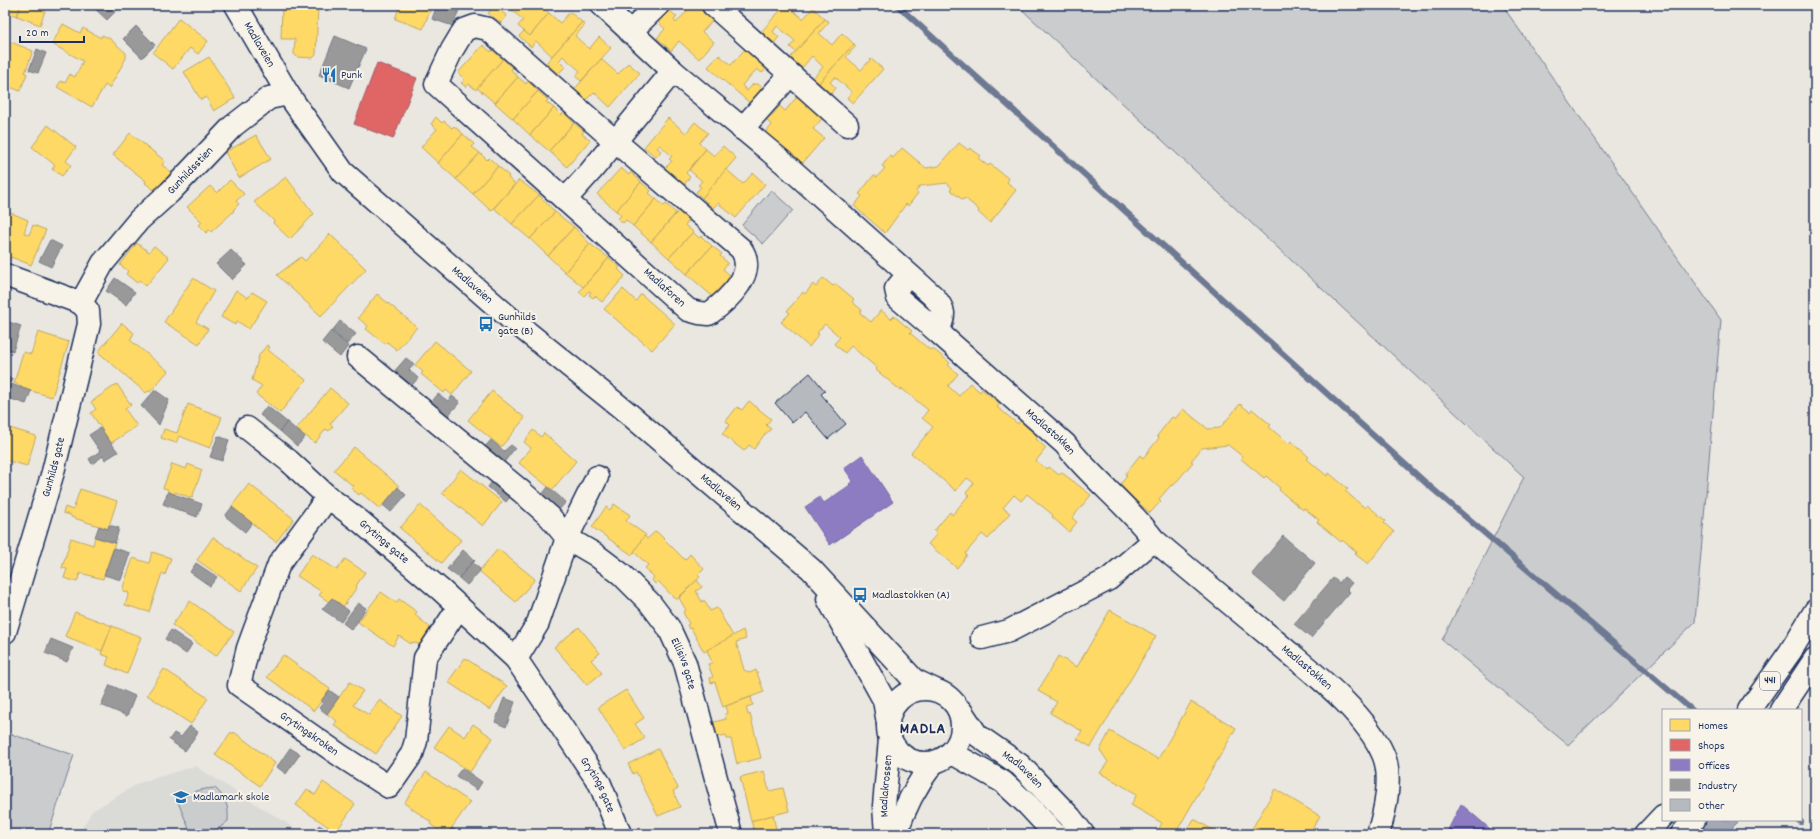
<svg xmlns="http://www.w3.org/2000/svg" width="1820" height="839" viewBox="0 0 1820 839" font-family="Dekko,sans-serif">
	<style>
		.built { fill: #dadad6 }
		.green { fill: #cbcccd; stroke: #737e96 }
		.water { fill: #a3a8b4; stroke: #6d7892 }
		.homes { fill: #ffd966; stroke: #bba664 }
		.shops { fill: #e06666; stroke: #a55664 }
		.offices { fill: #8e7cc3; stroke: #6c65a5 }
		.industry { fill: #999; stroke: #737987 }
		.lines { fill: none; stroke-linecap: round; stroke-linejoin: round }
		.stream { stroke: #6d7892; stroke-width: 6 }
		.building { fill: #b6babf; stroke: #1b2f5e }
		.street-casing { stroke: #1b2f5e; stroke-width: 25 }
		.secondary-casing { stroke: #1b2f5e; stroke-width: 25 }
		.primary-casing { stroke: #1b2f5e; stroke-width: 25 }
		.street { stroke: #f7f3e8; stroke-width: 22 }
		.secondary { stroke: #f7f3e8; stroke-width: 22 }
		.primary { stroke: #f7f3e8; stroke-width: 22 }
		.labels { text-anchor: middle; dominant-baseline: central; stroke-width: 4; stroke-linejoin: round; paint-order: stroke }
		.shield { fill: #f7f3e8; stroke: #5d6a87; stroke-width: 1 }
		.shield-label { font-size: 11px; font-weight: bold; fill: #1b2f5e }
		.street-label { font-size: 12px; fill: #1b2f5e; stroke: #f7f3e8 }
		.poi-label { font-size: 12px; fill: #1b2f5e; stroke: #f7f3e8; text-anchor: start }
		.district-label { font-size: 16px; font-weight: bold; letter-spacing: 1px; fill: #1b2f5e; stroke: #f7f3e8 }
	</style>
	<rect width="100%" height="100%" fill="#eae7e0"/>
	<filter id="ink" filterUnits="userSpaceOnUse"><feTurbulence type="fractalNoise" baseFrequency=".025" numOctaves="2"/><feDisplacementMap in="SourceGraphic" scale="8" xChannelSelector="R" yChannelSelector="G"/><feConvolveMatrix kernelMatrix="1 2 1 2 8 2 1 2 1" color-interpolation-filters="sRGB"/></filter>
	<g filter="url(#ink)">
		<!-- built -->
		<path class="built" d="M195 766 304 834H79L92 811 139 783Z"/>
		<!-- green -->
		<g class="green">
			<path d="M1017 5H1502L1721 320 1695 622 1568 745 1442 640 1524 477Z"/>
			<path d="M771 190 793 210 763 244 742 225Z"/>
			<path d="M5 732 74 755 48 834H5Z"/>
			<path d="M215 788C226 798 229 807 228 821 214 833 208 835 190 831L178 802C190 792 199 789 215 788Z"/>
		</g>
		<!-- water -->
		<path class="water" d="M1685 820H1740L1726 834H1682Z"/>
		<!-- homes -->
		<g class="homes">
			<path d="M5 5H21L17 16 5 12Z"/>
			<path d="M21 5H47L40 25 17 16Z"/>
			<path d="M132 5H142L140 9Z"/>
			<path d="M282 5H318L316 55 313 58 297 57 294 54 295 39H281Z"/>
			<path d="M400 5H432L423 29 395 19Z"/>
			<path d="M495 5H506L501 11 507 16 501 23 488 13Z"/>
			<path d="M506 5H547L544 9 549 13 530 36 518 26 523 20Z"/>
			<path d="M620 5H633L627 12Z"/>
			<path d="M687 5H697L714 19 702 32 714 42 699 59 679 41 671 51 657 38 665 29 656 20 667 8 677 17 674 20 676 23 687 11 684 8Z"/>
			<path d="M785 5H790L789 7 803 19 813 8 825 19 796 52 790 47 795 41 777 26 773 32 779 37 774 43 761 32Z"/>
			<path d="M570 12 582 22 552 56 536 41 531 47 519 36 524 31 530 36 549 13 560 23Z"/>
			<path d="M179 18 208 41 198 54 190 48 173 69 153 53Z"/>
			<path d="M825 19 829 22 819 33 832 45 842 33 854 44 819 83 813 78 823 67 812 56 802 68 790 58Z"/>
			<path d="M582 22 585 25 575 36 589 49 599 37 611 48 581 81 575 76 580 71 563 56 559 61 565 67 558 74 546 63Z"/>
			<path d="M63 24 80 33 83 28 101 38 102 35 109 38 126 53V58L115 78 109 88 105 85 92 107 57 87 61 81 65 83 70 74 75 77 83 61 52 44Z"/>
			<path d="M6 40 33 51 25 73 27 74 20 91 5 85Z"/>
			<path d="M854 44 856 46 846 57 861 70 871 59 883 69 853 103 847 98 852 92 835 77 830 82 836 88 831 94 819 83Z"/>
			<path d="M483 45 491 52 492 50 503 59 476 90 469 84 466 87 461 83 465 80 458 73Z"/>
			<path d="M746 48 768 68 762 73 757 69 742 85 747 91 753 84H758L766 91 752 105 708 67 719 55 731 65Z"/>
			<path d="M209 57 235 98 214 111 206 97 201 100 184 72Z"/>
			<path d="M503 59 513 68 511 70 518 77 495 103 477 88Z"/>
			<path d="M601 59 618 74 628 63 640 73 610 107 594 92 586 100 574 90Z"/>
			<path d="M518 77 526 84 528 81 538 91 513 119 495 103Z"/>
			<path d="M538 91 548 100 546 102 554 108 530 135 513 119Z"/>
			<path d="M801 92 827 113 813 129 824 138 801 165 765 133 772 125 767 121 780 106 785 111Z"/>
			<path d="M554 108 561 115 564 113 574 123 549 151 530 135Z"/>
			<path d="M436 117 442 123 444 121 452 128 454 126 463 134 438 163 421 147 437 129 431 124Z"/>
			<path d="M668 118 686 133 695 122 708 133 699 143 706 149 686 173 690 177 683 186 664 169 672 161 669 159 672 156 660 145 657 148 661 151 656 157 644 147Z"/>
			<path d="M574 123 584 131 582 134 590 140 567 167 549 151Z"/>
			<path d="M48 125 76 147 66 161 71 165 62 176 52 169 55 165 32 147Z"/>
			<path d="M130 133 165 161 162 165 173 173 158 193 145 183 146 181 113 155Z"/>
			<path d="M463 134 474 144 472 147 480 153 456 179 438 163Z"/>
			<path d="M256 135 271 159 239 178 225 152Z"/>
			<path d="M959 143 968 150 970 148 981 156 978 158 988 166 990 164 1009 179 1007 182 1016 190 990 223 978 212 979 210 965 198 963 200 950 190 952 188 947 183 920 186 916 191 918 193 908 206 906 204 885 233 854 206 862 196 859 194 874 175 877 177 885 168 882 166 890 156 893 158 902 148 926 168 939 166Z"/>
			<path d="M723 146 736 158 702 198 696 192 701 187 698 185 702 181 689 170 706 149 714 156Z"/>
			<path d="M480 153 487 160 489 158 498 166 473 194 456 179Z"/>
			<path d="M498 166 509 176 508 178 515 184 491 211 473 194Z"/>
			<path d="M621 168 629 175 631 172 641 182 616 211 597 194Z"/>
			<path d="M726 169 743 184 753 173 765 184 736 218 718 203 713 208 702 198Z"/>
			<path d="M286 177 314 214 290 239 273 223 274 221 254 202Z"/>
			<path d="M230 180 244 194 236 201 239 204 233 210 234 211 211 232 209 230 206 233 199 225 202 222 187 207 210 186 217 193Z"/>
			<path d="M519 180 539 195 512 224 494 208Z"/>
			<path d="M641 182 651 191 649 193 656 199 633 226 626 220 623 223 618 219 621 215 616 211Z"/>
			<path d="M539 195 555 212 530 239 512 224Z"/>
			<path d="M656 199 664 206 666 204 676 213 651 242 633 226Z"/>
			<path d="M682 207 693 216 685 225 693 232 669 258 651 242Z"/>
			<path d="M9 212 28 220 24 233 29 235 33 225 46 230 31 265 11 257 9 261 5 259V221Z"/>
			<path d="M555 212 574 227 548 256 530 239Z"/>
			<path d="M574 227 590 244 565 272 548 256Z"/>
			<path d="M693 232 699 238 701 236 712 246 687 274 669 258Z"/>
			<path d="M330 234 366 269 321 316 277 275 301 257 305 261Z"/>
			<path d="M137 243 149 252 154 246 169 258 146 286 139 280 137 283 126 274 128 271 120 265Z"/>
			<path d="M590 244 609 258 583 287 565 272Z"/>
			<path d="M712 246 722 254 720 256 728 263 723 269 731 276 712 296 687 274Z"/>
			<path d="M609 258 620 267 618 269 625 276 602 302 595 296 593 298 589 295 591 292 589 291 584 296 579 292Z"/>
			<path d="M193 278 214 291 196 322 208 329 199 344 164 322Z"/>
			<path d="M823 278 833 286 836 284 854 299 852 302 862 310 860 313 871 322 881 310 891 319 894 316 912 331 910 333 930 350 932 348 950 363 948 365 958 374 948 386 959 396 970 383 980 392 982 389 1000 404 997 407 1018 424 1020 421 1038 437 1036 439 1046 448 1036 461 1047 469 1049 467 1059 475 1061 472 1091 495 1072 518 1077 522 1069 532 1052 517 1053 515 1027 494 1021 501 1014 495 1003 508 1010 513 988 539 982 534 965 554 967 555 957 568 928 544 937 534 934 531 950 512 952 515 969 495 966 493 974 483 967 478 956 491 911 453 933 427 922 418 928 410 901 388 900 390 876 370 877 368 851 346 845 353 834 344 840 337 825 324 817 333 819 334 809 347 781 322 790 313 787 311 803 292 805 294 813 284 816 287Z"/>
			<path d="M623 289 636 301 641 294 675 324 652 350 604 309Z"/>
			<path d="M236 290 248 298 252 292 267 301 249 329 237 321 235 325 221 317Z"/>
			<path d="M377 294 417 327 397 350 387 342 385 344 366 329 368 326 358 318Z"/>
			<path d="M122 323 134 333 130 340 168 371 150 392 148 391 146 393 98 352Z"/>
			<path d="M5 327 8 328 5 338Z"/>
			<path d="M38 332 69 342 52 397 21 388 22 386 14 383 23 352 31 354Z"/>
			<path d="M435 341 471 371 452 395 446 390 444 393 421 374 423 372 415 365Z"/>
			<path d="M267 345 270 347 268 350 306 380 280 413 256 394 262 386 252 380 259 355Z"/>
			<path d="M117 384 131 405 125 409 137 426 111 443 91 413 96 409 91 402Z"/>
			<path d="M330 388 348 403 330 424 333 426 329 431 326 429 315 443 296 429Z"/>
			<path d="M492 391 525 418 501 447 468 420Z"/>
			<path d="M749 401 771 419 766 425 771 429 764 435 754 449 749 445 744 451 722 434 730 425 726 421 737 407 742 410Z"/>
			<path d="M188 404 222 417 210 448 179 436 176 443 161 438 164 429 177 433Z"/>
			<path d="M1240 404 1250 412 1252 409 1271 425 1269 427 1289 444 1291 441 1309 457 1307 459 1327 476 1329 473 1348 489 1345 491 1365 508 1367 505 1386 521 1384 523 1394 532 1368 564 1355 554 1357 552 1342 540 1341 542 1317 522 1319 520 1304 508 1303 510 1279 490 1280 488 1266 476 1264 478 1240 458 1242 456 1228 445 1202 448 1191 461 1193 462 1173 486 1171 485 1159 499 1161 501 1150 513 1119 486 1127 476 1125 474 1140 455 1143 458 1159 438 1157 436 1172 417 1175 419 1183 409 1208 429 1220 428Z"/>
			<path d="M5 427 10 428 5 445Z"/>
			<path d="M10 428 36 436 27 466 5 460V445Z"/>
			<path d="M533 430 541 437 544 433 576 461 552 490 519 463 531 448 524 442Z"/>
			<path d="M354 447 399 486 380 509 361 493 359 495 351 488 353 486 334 470Z"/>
			<path d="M172 464 186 469 188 464 202 470 192 498 175 492 174 494 167 491 168 489 163 488Z"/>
			<path d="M461 469 502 502 483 526 442 493Z"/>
			<path d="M249 484 294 519 276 542 231 507Z"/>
			<path d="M5 489 10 490 5 506Z"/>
			<path d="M80 489 117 501 108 529 71 517V515L63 513 65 507 73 510Z"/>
			<path d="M614 504 630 515 626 521 646 535 632 555 592 527 606 507 610 510Z"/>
			<path d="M420 505 461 540 441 563 400 528Z"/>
			<path d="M656 531 685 560 690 554 704 569 698 575 700 577 676 600 658 581 655 584 652 580 654 577 645 568 648 565 634 552 644 536 647 539Z"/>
			<path d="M95 537 115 543 103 579 80 573 77 582 64 578 67 569 62 568 71 538 93 545Z"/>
			<path d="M213 537 257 568 241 591 197 560Z"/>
			<path d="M498 549 535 579 516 602 479 571Z"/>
			<path d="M152 552 171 558 165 575 162 573 149 612 125 605 129 593 123 591V587L133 558 149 563Z"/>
			<path d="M312 554 337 570 345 559 365 572 356 586 357 587 343 607 332 598 329 602 319 595 322 592 297 576Z"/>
			<path d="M697 580 702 587 696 591 702 602 704 600 710 611 717 608 733 636 704 652 691 628 689 629 687 625 689 624 683 612 686 610 679 598Z"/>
			<path d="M381 592 397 603 399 599 417 612 415 615 433 630 421 645 412 642 411 644 399 636 393 646 358 622Z"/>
			<path d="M190 601 234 632 216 656 172 625Z"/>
			<path d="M1110 610 1156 636 1091 747 1077 739 1082 731 1050 713 1057 702 1038 691 1058 656 1077 667Z"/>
			<path d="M75 612 112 626 102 651 65 636Z"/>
			<path d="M112 626 141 637 127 674 106 665 109 657 101 654Z"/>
			<path d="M579 627 600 653 591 660 602 673 587 685 554 647Z"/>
			<path d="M743 630 746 639 736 642 744 670 750 673 756 670 764 692 723 707 715 682 711 683 710 678 713 677 708 664 712 663 707 650Z"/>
			<path d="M283 655 330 689 314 711 267 677Z"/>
			<path d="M465 658 507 686 490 710 448 682Z"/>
			<path d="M164 669 208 698 191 724 147 695Z"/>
			<path d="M350 682 363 691 353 705 369 715 379 700 402 716 376 754 334 725 337 721 327 714Z"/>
			<path d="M626 690 644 718 635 724 645 738 625 751 598 707Z"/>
			<path d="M751 697 753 705 746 707 748 715 750 714 761 758 737 764 731 739H727L726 735 717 737 714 722 726 719 725 714 728 713 726 706Z"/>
			<path d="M1191 702 1236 728 1175 834H1163L1158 831 1162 823 1131 805 1137 794 1100 773 1108 762 1100 750 1110 731 1158 759Z"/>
			<path d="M473 724 493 738 470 772 434 747 449 726 465 737Z"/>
			<path d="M231 732 233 734 234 732 275 763 260 786 215 755Z"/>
			<path d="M658 749 678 788 673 791 680 807 658 816 636 772 633 774 628 764Z"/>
			<path d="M764 771 769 791 783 788 789 811 751 821 740 777Z"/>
			<path d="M426 772 470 802 448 833 440 828 438 830 430 824 431 822 404 803Z"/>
			<path d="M323 782 355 804 336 832 296 805 307 789 315 795Z"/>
			<path d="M1275 789 1320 816 1309 834H1249Z"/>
			<path d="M773 815 776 829 779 828 780 834H755L751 821Z"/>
			<path d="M1194 819 1220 834H1185Z"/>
			<path d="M694 830 695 834H682Z"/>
		</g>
		<!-- shops -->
		<path class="shops" d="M377 63 417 78 393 139 354 124Z"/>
		<!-- offices -->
		<g class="offices">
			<path d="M862 455 893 502 830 545 805 507 820 497 824 503 850 485 849 484 853 481 844 468Z"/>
			<path d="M1461 804 1496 834H1446Z"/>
		</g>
		<!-- industry -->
		<g class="industry">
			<path d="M91 5H109L115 12 107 20Z"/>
			<path d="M437 5H455L460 7 453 26 432 19Z"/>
			<path d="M136 26 155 45 142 58 123 39Z"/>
			<path d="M335 36 366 49 349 88 319 75Z"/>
			<path d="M37 49 46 53 38 73 29 70Z"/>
			<path d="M50 240 62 246 51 267 39 261Z"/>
			<path d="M231 250 247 265 232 280 216 264Z"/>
			<path d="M115 278 135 292 126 305 106 291Z"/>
			<path d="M340 321 356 334 347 344 332 331Z"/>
			<path d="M9 322 21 326 13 351 5 349V338Z"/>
			<path d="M331 331 348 346 340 357 322 342Z"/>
			<path d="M406 358 414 364 409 370 418 378 409 389 392 374Z"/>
			<path d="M5 373V377L13 379 11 384 31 391 26 404 5 397Z"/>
			<path d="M155 390 169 400 159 425 141 406Z"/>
			<path d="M438 394 448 401 452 396 460 402 446 418 429 405Z"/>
			<path d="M267 406 287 422 280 431 260 415Z"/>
			<path d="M287 422 305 437 297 446 280 431Z"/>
			<path d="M100 428 118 452 105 460 103 456 92 464 89 459 100 451 89 435Z"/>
			<path d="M218 436 229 440 222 461 210 457Z"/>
			<path d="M491 440 504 451 511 445 515 448 502 465 483 449Z"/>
			<path d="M494 479 513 493 506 502 488 487Z"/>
			<path d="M398 487 406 495 391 512 383 505Z"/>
			<path d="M548 487 566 502 558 511 541 496Z"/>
			<path d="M168 492 202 504 197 517 163 504Z"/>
			<path d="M232 507 252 523 245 532 225 516Z"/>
			<path d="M109 525 119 528 115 543 95 537 99 526 108 529Z"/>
			<path d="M1283 536 1315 563 1284 601 1252 574Z"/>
			<path d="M114 548 130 553 121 580 104 575Z"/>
			<path d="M463 550 474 560 459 578 447 569Z"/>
			<path d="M474 560 475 561 473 563 480 569V571L467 585 459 578Z"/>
			<path d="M196 563 217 577 210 586 190 572Z"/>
			<path d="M1344 577 1352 583 1347 589 1350 592 1311 638 1294 624 1333 578 1339 583Z"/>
			<path d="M332 598 349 611 341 622 322 609Z"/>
			<path d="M358 603 366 608 352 630 343 623Z"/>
			<path d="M171 630 192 644 186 654 165 639Z"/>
			<path d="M51 639 73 648 67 662 45 653Z"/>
			<path d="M110 685 135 696 127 716 101 705Z"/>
			<path d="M329 690 339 697 327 714 319 708 323 703 321 701Z"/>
			<path d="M504 698 515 702 506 727 495 722Z"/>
			<path d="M190 726 198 732 185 751 169 740 174 733 181 737Z"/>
			<path d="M290 748 300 754 286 774 277 767Z"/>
			<path d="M462 768 482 782 477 790 456 776Z"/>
			<path d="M319 825 333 834H313Z"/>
			<path d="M452 828 461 834H446Z"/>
		</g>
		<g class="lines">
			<!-- stream -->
			<g class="stream">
				<path d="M897 5 1427 484 1692 710"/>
				<path d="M1798 820 1801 822"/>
			</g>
		</g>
		<!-- building -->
		<path class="building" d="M810 373 825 391 821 394 846 424 828 439 805 412 792 423 775 403Z"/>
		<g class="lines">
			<defs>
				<g id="street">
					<path id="s1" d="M602 5 673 71 784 163 933 296C946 310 945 315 938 332L1065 444C1092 479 1128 505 1154 540 1193 573 1233 606 1273 639 1310 671 1363 709 1383 754 1393 776 1385 812 1378 834"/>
					<path d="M713 5 847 125"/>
					<path d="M475 26 488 29 616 142 741 249C758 273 728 300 709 314L699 313 688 310 436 84 452 50 464 30Z"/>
					<path d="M630 32 658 5"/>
					<path d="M742 129 790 75"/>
					<path d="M565 200 591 171 673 71"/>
					<path d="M5 275 81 303"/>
					<path d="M911 277 901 283 896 289 898 298 938 332"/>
					<path id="s2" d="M358 357 522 492 550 517 567 538 596 555 621 574 650 603 669 628 685 663 731 834"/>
					<path id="s3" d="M247 428 289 461 328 497 361 522 442 591 516 659 600 784 620 834"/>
					<path id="s4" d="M328 497 279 564 248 648 239 685 341 756 389 787 412 754 416 741 425 658 459 607"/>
					<path id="s5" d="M5 632 53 472 89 324 88 311 81 303 103 263 139 220 170 192 233 126 269 98 288 94"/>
					<path d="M982 638 1009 631 1109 579 1154 540"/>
					<path d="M516 659 538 623 567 538 597 477"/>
					<path id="s6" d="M886 834 884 806 890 739"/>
					<path d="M896 834C904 808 916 785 933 763"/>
				</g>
				<g id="secondary">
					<path id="s7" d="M236 5 288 94 343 172 512 320 629 414 811 569 914 680 933 689"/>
					<path d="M828 599 884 700 888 723"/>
					<circle cx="925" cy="726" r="37"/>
					<path id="s8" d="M961 711 977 735 1020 765 1070 817 1083 834"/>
					<path d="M952 753 1003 782 1028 805 1055 834"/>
				</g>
				<g id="primary">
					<path d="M1749 710 1790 652 1815 611"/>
					<path d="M1781 710 1815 659"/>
					<path d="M1646 834 1663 816"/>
					<path d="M1682 834 1694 820"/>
				</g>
			</defs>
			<!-- street casing -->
			<use href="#street" class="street-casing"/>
			<!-- secondary casing -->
			<use href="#secondary" class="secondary-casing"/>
			<!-- primary casing -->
			<use href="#primary" class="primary-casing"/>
			<!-- street -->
			<use href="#street" class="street"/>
			<!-- secondary -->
			<use href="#secondary" class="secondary"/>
			<!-- primary -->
			<use href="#primary" class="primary"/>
		</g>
	</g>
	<!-- icons -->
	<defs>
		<symbol id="restaurant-bare" viewBox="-9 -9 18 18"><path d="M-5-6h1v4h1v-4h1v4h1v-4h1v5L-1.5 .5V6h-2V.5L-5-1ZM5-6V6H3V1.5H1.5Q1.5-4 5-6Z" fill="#1f6fb2" stroke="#f7f3e8" stroke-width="2.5" paint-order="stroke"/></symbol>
		<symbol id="bus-bare" viewBox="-9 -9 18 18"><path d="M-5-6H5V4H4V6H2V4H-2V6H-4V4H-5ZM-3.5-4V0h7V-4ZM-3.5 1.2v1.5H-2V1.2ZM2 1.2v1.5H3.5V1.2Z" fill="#1f6fb2" stroke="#f7f3e8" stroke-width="2.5" paint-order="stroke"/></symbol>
		<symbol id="school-bare" viewBox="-9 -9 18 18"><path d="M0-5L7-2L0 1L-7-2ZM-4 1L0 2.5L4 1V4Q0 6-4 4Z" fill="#1f6fb2" stroke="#f7f3e8" stroke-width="2.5" paint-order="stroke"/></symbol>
	</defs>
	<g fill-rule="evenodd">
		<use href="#restaurant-bare" x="318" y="64" width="22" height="22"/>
		<use href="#bus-bare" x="475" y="313" width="22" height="22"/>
		<use href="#bus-bare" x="849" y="584" width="22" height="22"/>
		<use href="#school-bare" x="170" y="786" width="22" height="22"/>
	</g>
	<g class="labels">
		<!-- shield labels -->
		<rect class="shield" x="1760" y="672" width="20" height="18" rx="3"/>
		<g class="shield-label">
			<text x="1770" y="681">441</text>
		</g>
		<!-- street labels -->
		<g class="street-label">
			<text stroke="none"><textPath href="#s7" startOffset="46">Madlaveien</textPath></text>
			<text stroke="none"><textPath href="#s5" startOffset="516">Gunhildsstien</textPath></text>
			<text stroke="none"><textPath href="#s7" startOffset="370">Madlaveien</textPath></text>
			<text transform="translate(664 288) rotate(42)">Madlaforen</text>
			<text stroke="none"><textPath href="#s1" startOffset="631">Madlastokken</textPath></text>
			<text stroke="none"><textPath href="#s5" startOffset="172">Gunhilds gate</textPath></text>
			<text stroke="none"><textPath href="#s7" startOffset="694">Madlaveien</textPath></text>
			<text stroke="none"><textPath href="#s3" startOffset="178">Grytings gate</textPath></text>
			<text stroke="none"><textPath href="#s2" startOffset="453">Ellisivs gate</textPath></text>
			<text stroke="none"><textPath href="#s1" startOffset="980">Madlastokken</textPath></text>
			<text stroke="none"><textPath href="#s4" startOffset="296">Grytingskroken</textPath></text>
			<text stroke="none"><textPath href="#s8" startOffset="86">Madlaveien</textPath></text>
			<text stroke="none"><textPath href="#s3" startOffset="505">Grytings gate</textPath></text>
			<text stroke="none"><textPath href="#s6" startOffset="48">Madlakrossen</textPath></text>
		</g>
		<!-- poi labels -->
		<g class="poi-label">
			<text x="341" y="75">Punk</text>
			<text x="498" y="317">Gunhilds<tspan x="498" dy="14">gate (B)</tspan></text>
			<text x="872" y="595">Madlastokken (A)</text>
			<text x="193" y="797">Madlamark skole</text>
		</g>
		<!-- district labels -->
		<g class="district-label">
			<text x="923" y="729">MADLA</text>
		</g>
	</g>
	<!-- margin -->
	<rect width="1820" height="839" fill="none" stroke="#f7f3e8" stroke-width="20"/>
	<rect x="10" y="10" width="1800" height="819" fill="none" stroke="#1b2f5e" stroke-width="1.5" filter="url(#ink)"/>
	<!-- legend -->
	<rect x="1662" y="709" width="140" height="112" fill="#f7f3e8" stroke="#9fa5b1"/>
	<rect x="1670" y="719" width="20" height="12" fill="#ffd966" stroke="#9fa5b1"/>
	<text x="1698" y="729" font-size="12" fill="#1b2f5e">Homes</text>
	<rect x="1670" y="739" width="20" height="12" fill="#e06666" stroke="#9fa5b1"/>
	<text x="1698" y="749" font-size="12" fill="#1b2f5e">Shops</text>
	<rect x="1670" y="759" width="20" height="12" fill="#8e7cc3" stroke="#9fa5b1"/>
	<text x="1698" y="769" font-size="12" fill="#1b2f5e">Offices</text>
	<rect x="1670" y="779" width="20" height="12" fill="#999999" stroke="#9fa5b1"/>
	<text x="1698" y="789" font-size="12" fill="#1b2f5e">Industry</text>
	<rect x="1670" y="799" width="20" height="12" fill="#b6babf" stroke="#9fa5b1"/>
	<text x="1698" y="809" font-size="12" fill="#1b2f5e">Other</text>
	<!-- scale -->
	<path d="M20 36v6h64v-6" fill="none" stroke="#1b2f5e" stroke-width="2"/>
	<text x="26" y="36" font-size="12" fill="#1b2f5e" stroke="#f7f3e8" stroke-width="3" paint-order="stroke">20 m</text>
</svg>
